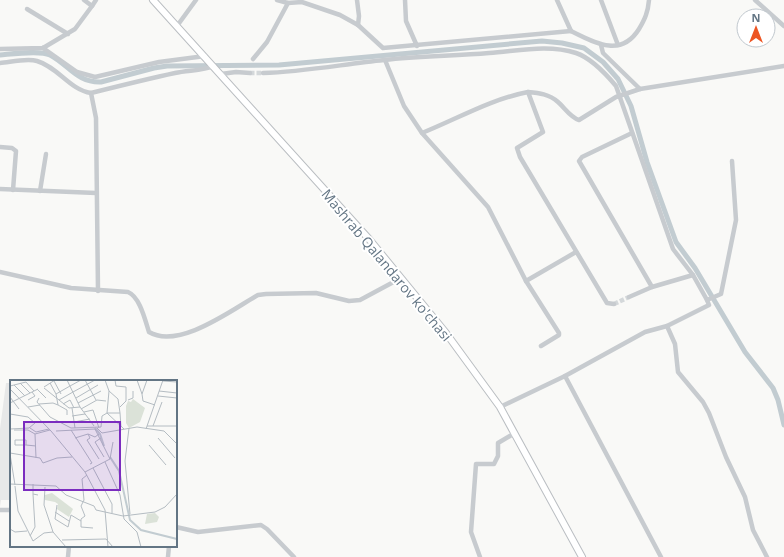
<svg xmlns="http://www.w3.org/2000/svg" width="784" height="557" viewBox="0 0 784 557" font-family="'Open Sans',sans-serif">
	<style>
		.built { fill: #e7e8e8 }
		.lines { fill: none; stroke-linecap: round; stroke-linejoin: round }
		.canal { stroke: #c2ccd1; stroke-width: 5 }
		.minor-tunnel { stroke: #d4d8da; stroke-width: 4.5; stroke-dasharray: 4.5 2; stroke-linecap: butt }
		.major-casing { stroke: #babec2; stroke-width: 8 }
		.minor { stroke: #c7cbcf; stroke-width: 4.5 }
		.major { stroke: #fff; stroke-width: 6 }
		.labels { text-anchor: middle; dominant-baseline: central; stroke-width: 4; stroke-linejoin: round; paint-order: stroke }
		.street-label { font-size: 14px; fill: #637584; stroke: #fff }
		.inset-river { fill: none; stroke: #c2ccd1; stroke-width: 2 }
		.inset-road { fill: none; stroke: #b4bcc2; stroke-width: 1 }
		.view { fill: #7b2cbf; fill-opacity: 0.15; stroke: #7b2cbf; stroke-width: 2 }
		.inset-edge { fill: none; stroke: #637584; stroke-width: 2 }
	</style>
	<rect width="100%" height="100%" fill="#f9f9f7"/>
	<!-- built -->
	<path class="built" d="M6 383H11V500H1L0 506V429Z"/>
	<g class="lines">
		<!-- canal -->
		<path class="canal" d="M0 55C12 54 40 50 50 55 69 65 77 83 101 82L154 68 167 66 279 65 542 41 562 43 584 48 603 62 618 79 631 106 647 162 676 242 695 268 745 352 773 388 778 400 784 425"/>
		<!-- minor-tunnel -->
		<g class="minor-tunnel">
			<path d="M250 73H263"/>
			<path d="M614 304 629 297"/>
		</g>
		<defs>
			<path id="major" d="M153 0 369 239 446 333 500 407 582 557"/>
		</defs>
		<!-- major casing -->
		<use href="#major" class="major-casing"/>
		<!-- minor -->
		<g class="minor">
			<path d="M277 0 288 3 302 2 340 15 358 25 383 48 571 31"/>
			<path d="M357 0 359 16 358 25"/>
			<path d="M405 0 406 21 417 46"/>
			<path d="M557 0 571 31"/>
			<path d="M601 0 618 45"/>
			<path d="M755 0 784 26"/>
			<path d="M92 6 96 0"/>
			<path d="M27 9 68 34"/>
			<path d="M177 26 196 0"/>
			<path d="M571 31C595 43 621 58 639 29 645 19 648 12 649 0"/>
			<path d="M601 45 603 53 640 89 784 66"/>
			<path d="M43 48 77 72 95 77 159 62 205 56"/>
			<path d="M0 49 43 48 75 29 92 6 84 0"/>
			<path d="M253 59 267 42 288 3"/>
			<path d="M385 60 404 106 422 133 488 207 526 281 559 333V335L541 346"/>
			<path d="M0 63C11 62 27 58 37 61 58 67 70 90 91 93"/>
			<path d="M263 73C303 72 344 64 384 60 419 56 454 56 489 53 518 51 548 44 576 53 591 58 606 74 616 86L673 249 693 275 707 300 721 294 736 220 732 161"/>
			<path d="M221 74 236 72 250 73"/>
			<path d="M422 133C457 119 491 99 528 92"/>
			<path d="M632 133 582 157 579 161 652 287"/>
			<path d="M0 147 12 148 16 151 13 190"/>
			<path d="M0 189 96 193"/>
			<path d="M40 191 46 154"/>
			<path d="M0 272 71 288 128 292C140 297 145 320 149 332 179 350 233 309 258 295L266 294 316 293 349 301 360 300 401 278"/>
			<path d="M526 281 576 252"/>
			<path d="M98 291 96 118 91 93C119 86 147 79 175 73 188 70 202 71 214 66"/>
			<path d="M629 297 652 287 693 275"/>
			<path d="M614 304 607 303 520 157 517 148 543 132 528 92C539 93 549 94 558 102 565 108 570 117 579 120L616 97 640 89"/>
			<path d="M667 326 675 344 678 372 703 402 709 413 726 457 745 497 753 530 767 557"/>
			<path d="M565 376 661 557"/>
			<path d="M500 407 565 376 645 332 667 326 709 305 707 300"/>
			<path d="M0 510H11"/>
			<path d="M176 527 198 532 261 525 267 529 294 557"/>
			<path d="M68 557 69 546"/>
			<path d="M168 557 169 546"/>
			<path d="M480 557 471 532 476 464H494L498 456V443L515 433"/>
		</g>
		<!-- major -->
		<use href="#major" class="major"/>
	</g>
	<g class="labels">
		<!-- street labels -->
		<g class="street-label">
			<text transform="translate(387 265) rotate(50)">Mashrab Qalandarov ko'chasi</text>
		</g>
	</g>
	<!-- overview -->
	<g transform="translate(10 380)">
		<rect width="167" height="167" fill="#f9f9f7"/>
		<path d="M123 19 135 28 130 42 119 48 116 43V26L118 21 121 22ZM42 113 63 129 59 137 47 129 48 124 45 122 35 120V115ZM145 133 149 137 147 142 135 144 137 134Z" fill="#dbe2d8"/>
		<path class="inset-river" d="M85 48 90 54 94 66M100 77 109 91 120 140 131 150 167 159"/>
		<path class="inset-road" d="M57 0 70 27 84 46M75 0 86 20M95 0 99 11 97 33 114 49M105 0 106 6 116 7V21L110 27M127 0 132 14M137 0 132 14 133 21 145 25M44 1 51 14M153 1 167 2M10 3 20 13M40 3 46 14 60 6M4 5 15 16M0 6 16 2 24 11M60 6 71 0M34 7 45 0M34 8 59 28 70 27M0 9 41 51 75 92 95 130 98 167M27 9 36 18M149 11 167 13M63 12 85 0M148 16 167 18M0 17 9 29M29 18 27 22 40 37 61 48 91 47 92 36 97 33M66 18 88 5M18 20 25 16 22 12M49 20 63 12M118 20 123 18V11M0 23 28 9M68 23 91 11M29 24 43 23 48 25 46 14M53 24 60 20 64 28M48 25 57 30V35M18 27 30 25M62 28 65 48M71 29 87 20 96 21M74 32 83 30 89 48M97 33H110L108 19 99 11M110 33 111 47M0 34 18 37 25 43 19 48 0 49M62 36 75 34M64 42 80 39M137 46H167M143 46 152 22M20 48 26 52 39 49M87 48 92 53 127 47 154 51 167 64M119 48 115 81 120 134M136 49 153 0M4 50H18L25 54M61 50 82 83 80 84M46 51 85 49 100 79 103 62M65 58 78 54M91 58 85 62 94 77M148 58 165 78M16 65V60H5V65H16L26 66M139 65 156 85M0 73 30 78 33 83 47 78 62 77M0 74 5 105M26 78 25 54 40 50M89 79 77 60 80 58 78 54 85 57 89 54M95 82 110 115 114 139 127 152 131 167M83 88 102 124V133M75 92 100 79M77 95 72 99 74 120 71 126 75 136 71 139V147L83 148M0 104 46 106 56 115 84 126 86 130 113 136 145 132 155 127 167 114M23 104V114L28 115M5 106 8 131 23 161 34 153 43 152 56 167M35 107 34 125 43 152M47 125 45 139 58 147 61 135 71 141M45 132 59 141M0 149 5 152 17 151M20 156 25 147 23 114M52 160 96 159 103 167"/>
		<path class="view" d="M14 42H110V110H14Z"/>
		<rect width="167" height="167" class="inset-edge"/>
	</g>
	<!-- north arrow -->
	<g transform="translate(756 28)"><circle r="19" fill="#ffffff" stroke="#c1c8ce"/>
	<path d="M0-3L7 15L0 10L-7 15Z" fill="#ed5523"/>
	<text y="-6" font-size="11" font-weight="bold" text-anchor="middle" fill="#637584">N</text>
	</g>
</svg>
